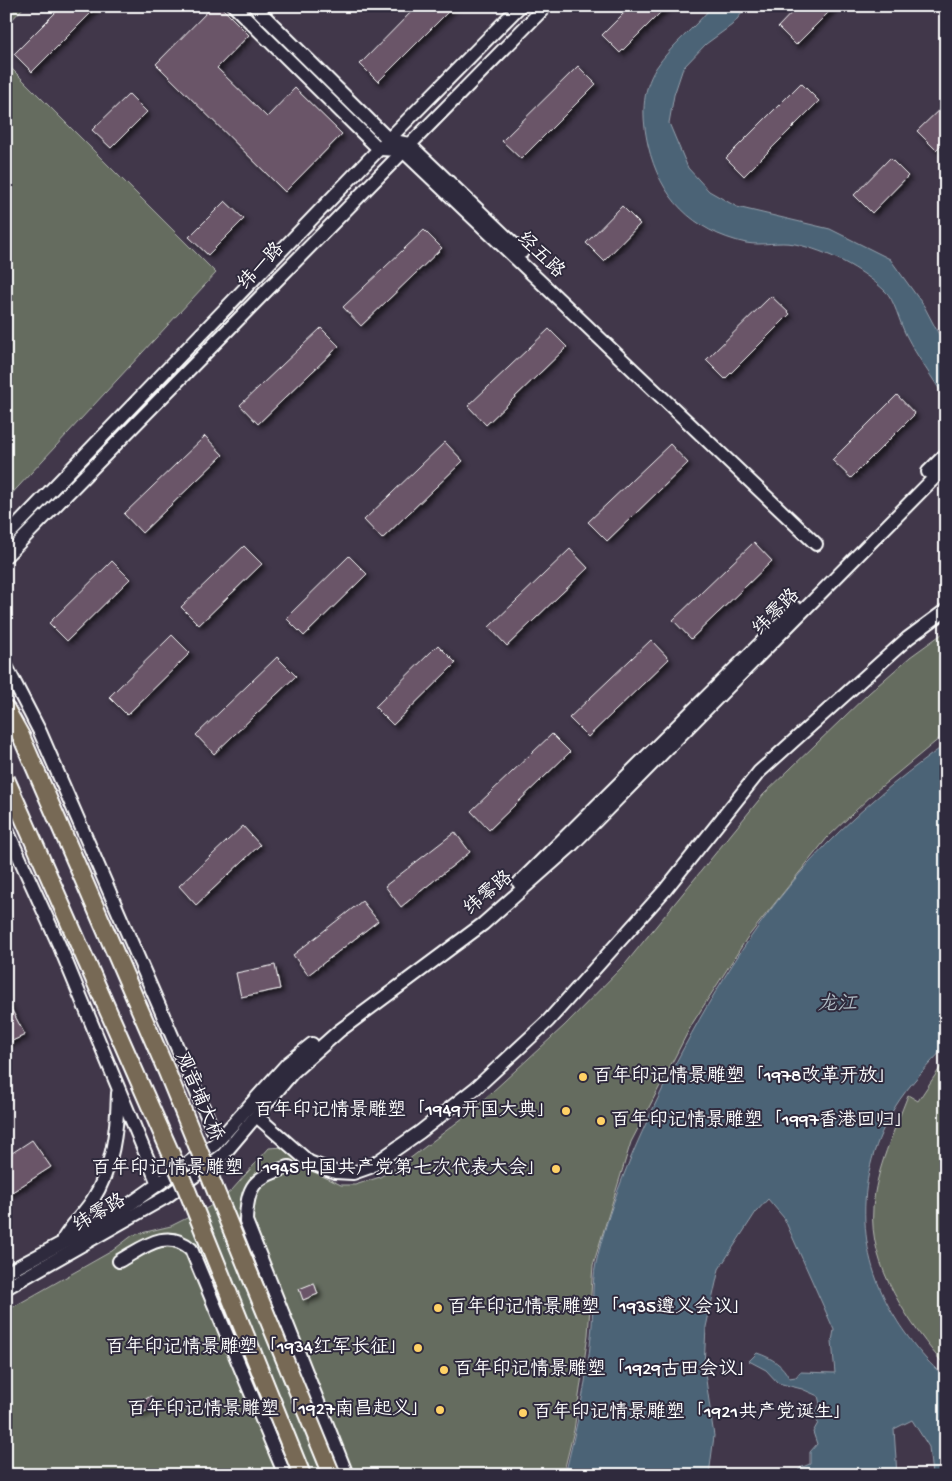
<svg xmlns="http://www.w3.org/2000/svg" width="952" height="1481" viewBox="0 0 952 1481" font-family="'Gochi Hand','LXGW WenKai TC',sans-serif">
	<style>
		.green { fill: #656c5f; stroke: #b2b6af }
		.water { fill: #4c6376; stroke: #94a1ad }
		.building { fill: #6a5468; stroke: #fff; filter: url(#shadow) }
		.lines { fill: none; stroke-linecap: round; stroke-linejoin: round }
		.minor-casing { stroke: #fff; stroke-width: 16 }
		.major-casing { stroke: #fff; stroke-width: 20 }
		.minor { stroke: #2f2a3d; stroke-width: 12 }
		.major { stroke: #776954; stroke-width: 16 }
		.major-bridge-casing { stroke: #fff; stroke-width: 20; stroke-linecap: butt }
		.major-bridge { stroke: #776954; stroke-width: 16 }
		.poi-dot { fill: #ffd166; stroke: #2f2a3d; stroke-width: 2 }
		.labels { text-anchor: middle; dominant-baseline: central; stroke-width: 4; stroke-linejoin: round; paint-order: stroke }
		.street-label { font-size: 19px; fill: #fff; stroke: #2f2a3d }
		.poi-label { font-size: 19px; fill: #fff; stroke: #2f2a3d; text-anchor: start }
		.water-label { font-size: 20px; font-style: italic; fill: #aeb9c1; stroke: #2f2a3d }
	</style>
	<defs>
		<filter id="shadow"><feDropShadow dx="3.5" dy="3.5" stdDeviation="2.5" flood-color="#0009"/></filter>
	</defs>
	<rect width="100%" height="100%" fill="#41374a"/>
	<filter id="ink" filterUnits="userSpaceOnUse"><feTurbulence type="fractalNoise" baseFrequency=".02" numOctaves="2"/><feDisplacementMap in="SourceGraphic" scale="10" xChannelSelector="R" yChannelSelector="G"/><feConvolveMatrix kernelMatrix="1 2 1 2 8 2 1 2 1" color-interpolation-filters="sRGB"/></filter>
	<g filter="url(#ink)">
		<!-- green -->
		<g class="green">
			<path d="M6 6H25L6 26Z"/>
			<path d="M6 63 216 273 6 500Z"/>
			<path d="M946 631V733L876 791 827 838 747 938 692 1024 631 1142 593 1265 588 1335 574 1430 563 1475H6V1311L112 1251 133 1235 171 1226 209 1207 232 1190 269 1148 284 1147 320 1175 341 1185H355L380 1177 404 1163 468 1114 564 1026 626 963 763 795 869 693 910 657Z"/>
			<path d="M946 1059V1367C910 1325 868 1266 873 1208 876 1169 894 1132 908 1095L918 1101Z"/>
		</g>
		<!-- water -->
		<g class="water">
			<path d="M712 6H748L732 25 706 44 683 68 674 95 669 123 688 168 709 191 737 207 830 229 890 259 924 306 946 348V400C933 378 917 357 906 335 900 324 894 298 885 291 861 268 827 251 795 244 779 241 762 246 746 243 692 231 660 197 648 145 642 118 641 92 656 68 671 45 695 28 712 6Z"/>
			<path d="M946 744V1046C929 1064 907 1087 895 1107 854 1174 855 1254 896 1319 904 1333 932 1370 946 1376V1475H932L929 1447 912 1420 894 1429 897 1475 796 1474 800 1468 810 1464V1452L817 1444 813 1432 818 1423 815 1413 820 1404 818 1396 802 1389 778 1383 766 1370 749 1361 757 1353C772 1358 783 1365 789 1378L796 1377 800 1372 835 1373 832 1341 834 1330 784 1218 768 1199 756 1212 719 1269 706 1327 704 1366 714 1436 709 1475H565C576 1429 587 1383 591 1336 594 1312 591 1286 596 1263 611 1197 639 1136 669 1076 708 1000 753 925 810 862 851 817 897 779 946 744Z"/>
		</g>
		<!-- building -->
		<g class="building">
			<path d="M62 6H98L32 72 14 54Z"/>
			<path d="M213 6H220L249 35 217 68 267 117 295 88 342 134 285 192 156 64Z"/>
			<path d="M417 6H454L378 82 360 64Z"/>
			<path d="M631 6H667L620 53 602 35Z"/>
			<path d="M798 6H835L796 45 778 27Z"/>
			<path d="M578 66 596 84 521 159 502 141Z"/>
			<path d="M801 83 819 101 744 176 726 158Z"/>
			<path d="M129 94 147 112 111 148 92 130Z"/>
			<path d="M946 103V140L936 150 917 131Z"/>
			<path d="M890 158 908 176 872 213 854 195Z"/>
			<path d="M225 201 244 219 208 255 189 237Z"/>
			<path d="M622 206 640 224 604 261 586 243Z"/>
			<path d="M424 230 442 248 361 326 343 307Z"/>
			<path d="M771 296 790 314 725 379 706 360Z"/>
			<path d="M321 328 339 346 258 424 240 405Z"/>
			<path d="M549 329 567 347 486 425 468 406Z"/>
			<path d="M897 395 915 414 851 478 832 460Z"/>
			<path d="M205 436 223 455 142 533 124 514Z"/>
			<path d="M445 442 463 461 382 539 364 520Z"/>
			<path d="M670 444 688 463 607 541 588 522Z"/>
			<path d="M754 542 772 561 691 639 673 620Z"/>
			<path d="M244 546 262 564 199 625 181 607Z"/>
			<path d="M570 549 588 568 507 646 489 627Z"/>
			<path d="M349 556 367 574 304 636 286 618Z"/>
			<path d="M112 561 130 579 67 641 49 623Z"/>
			<path d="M172 635 190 653 127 715 109 697Z"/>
			<path d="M651 640 669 659 588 737 569 718Z"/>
			<path d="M438 645 456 663 393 725 375 707Z"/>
			<path d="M277 657 296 676 214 754 196 735Z"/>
			<path d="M552 734 570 752 489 830 471 811Z"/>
			<path d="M243 826 260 845 196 905 179 886Z"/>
			<path d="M455 832 470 852 401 907 385 886Z"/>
			<path d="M362 901 378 921 308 975 293 955Z"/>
			<path d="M275 965 280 989 241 997 236 973Z"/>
			<path d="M6 999 25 1035 6 1044Z"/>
			<path d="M32 1140 51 1167 6 1196V1157Z"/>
			<path d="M314 1283 318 1294 303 1300 299 1289Z"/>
			<path d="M151 1396 156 1406 140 1414 135 1405Z"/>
		</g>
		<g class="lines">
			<defs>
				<g id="minor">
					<path d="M234 6 379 149 402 150 816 544"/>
					<path d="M254 6 389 140 409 144 522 252"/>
					<path d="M928 472 946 454"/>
					<path d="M6 537 379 149 520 6"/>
					<path d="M6 556 546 6"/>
					<path d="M6 666 40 732 213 1130"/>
					<path d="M6 828 60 947 156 1179"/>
					<path d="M519 883 796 608"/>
					<path d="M261 1120 309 1162 335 1172 353 1173 370 1167 420 1132 477 1087 548 1021 665 890 759 772 908 638 946 610"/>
					<path d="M289 1167C254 1177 247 1185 246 1221L347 1475"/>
					<path d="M64 1238C72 1225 83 1214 92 1201 113 1168 117 1131 118 1093"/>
					<path d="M119 1261C143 1248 166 1227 191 1249L285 1475"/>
					<path d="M6 1273 116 1214 215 1144 287 1064 312 1044"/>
					<path d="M6 1288 166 1197 223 1155 293 1072 339 1031 483 924 571 846 946 466"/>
				</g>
				<path id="major" d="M6 709 21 736"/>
			</defs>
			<!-- minor casing -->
			<use href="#minor" class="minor-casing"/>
			<!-- major casing -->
			<use href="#major" class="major-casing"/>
			<!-- minor -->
			<use href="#minor" class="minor"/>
			<!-- major -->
			<use href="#major" class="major"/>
			<defs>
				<g id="major-bridge">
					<path d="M21 736 167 1072 332 1475"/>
					<path d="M6 779 187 1190 302 1475"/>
				</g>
			</defs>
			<!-- major-bridge casing -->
			<use href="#major-bridge" class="major-bridge-casing"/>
			<!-- major-bridge -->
			<use href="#major-bridge" class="major-bridge"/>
		</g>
	</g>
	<!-- markers -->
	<g class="poi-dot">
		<circle cx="583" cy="1077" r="5"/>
		<circle cx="566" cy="1111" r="5"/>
		<circle cx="601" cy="1121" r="5"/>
		<circle cx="556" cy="1169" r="5"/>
		<circle cx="438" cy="1308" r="5"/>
		<circle cx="418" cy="1348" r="5"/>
		<circle cx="444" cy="1370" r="5"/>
		<circle cx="440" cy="1410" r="5"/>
		<circle cx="523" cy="1413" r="5"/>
	</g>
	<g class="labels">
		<!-- street labels -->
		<g class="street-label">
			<text transform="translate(540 256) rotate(44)">经五路</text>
			<text transform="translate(262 267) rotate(-46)">纬一路</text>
			<text transform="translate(777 613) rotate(-45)">纬零路</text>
			<text transform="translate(489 894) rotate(-40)">纬零路</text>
			<text transform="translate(198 1097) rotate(67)">观音埔大桥</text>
			<text transform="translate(100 1214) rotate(-30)">纬零路</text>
		</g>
		<!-- poi labels -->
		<g class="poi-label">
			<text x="593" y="1077">百年印记情景雕塑「1978改革开放」</text>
			<text x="556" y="1111" text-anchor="end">百年印记情景雕塑「1949开国大典」</text>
			<text x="611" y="1121">百年印记情景雕塑「1997香港回归」</text>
			<text x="546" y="1169" text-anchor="end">百年印记情景雕塑「1945中国共产党第七次代表大会」</text>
			<text x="448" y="1308">百年印记情景雕塑「1935遵义会议」</text>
			<text x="408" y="1348" text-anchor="end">百年印记情景雕塑「1934红军长征」</text>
			<text x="454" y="1370">百年印记情景雕塑「1929古田会议」</text>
			<text x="430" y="1410" text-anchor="end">百年印记情景雕塑「1927南昌起义」</text>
			<text x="533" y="1413">百年印记情景雕塑「1921共产党诞生」</text>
		</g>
		<!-- water labels -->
		<g class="water-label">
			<text x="837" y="1005">龙江</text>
		</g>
	</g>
	<!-- margin -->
	<rect width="952" height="1481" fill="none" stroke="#2f2a3d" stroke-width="25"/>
	<rect x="12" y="12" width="927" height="1456" fill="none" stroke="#fff" stroke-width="2" filter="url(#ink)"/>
</svg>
